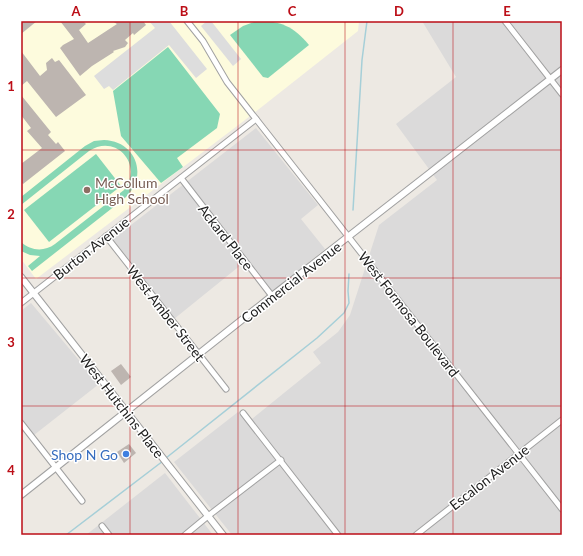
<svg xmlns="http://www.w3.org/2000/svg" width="583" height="556" viewBox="0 0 583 556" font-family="Lato,sans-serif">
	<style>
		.residential { fill: #dbdada }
		.education { fill: #fdfbdd }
		.pitch { fill: #86d7b4 }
		.parking { fill: #ddd }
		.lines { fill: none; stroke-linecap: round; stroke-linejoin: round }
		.stream { stroke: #a6cfd8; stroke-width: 1.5 }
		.building { fill: #bdb5b0 }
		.minor-casing { stroke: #a1a1a1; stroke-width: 7 }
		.tertiary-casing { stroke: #a1a1a1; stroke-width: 8 }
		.minor { stroke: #fff; stroke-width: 5 }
		.tertiary { stroke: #fff; stroke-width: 6 }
		.grid { fill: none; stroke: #bc0e17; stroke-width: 1; stroke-opacity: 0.55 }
		.education-dot { fill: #8d6e63; stroke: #fff; stroke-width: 1.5 }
		.shop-dot { fill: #3f7fe0; stroke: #fff; stroke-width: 1.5 }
		.labels { text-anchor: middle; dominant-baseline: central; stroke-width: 3; stroke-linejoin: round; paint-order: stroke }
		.education-label { font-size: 14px; fill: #785e54; stroke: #fff; text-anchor: start }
		.street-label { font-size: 14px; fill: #1d1d1d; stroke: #fff }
		.shop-label { font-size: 14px; fill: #366cbe; stroke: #fff; text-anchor: end }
		.neatline { fill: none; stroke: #bc0e17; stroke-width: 1.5 }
		.grid-label { font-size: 13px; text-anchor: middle; font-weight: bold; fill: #bc0e17 }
	</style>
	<rect width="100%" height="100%" fill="#ede9e3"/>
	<!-- residential -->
	<g class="residential">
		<path d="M422 21H562V535H232L174 462 238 412 247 423 321 363 313 352 338 332 350 315 379 225 437 180 396 124 456 77Z"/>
		<path d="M256 128 318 205 301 219 325 249 272 292 247 260 174 319 113 239Z"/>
		<path d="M31 303 99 384 34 435 29 428 21 434V311Z"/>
		<path d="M165 473 213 535H86Z"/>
	</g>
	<!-- education -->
	<path class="education" d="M21 21H359L358 31 245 120 36 279 21 259Z"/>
	<!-- pitch -->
	<g class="pitch">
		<path d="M257 21C281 21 293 26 309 45L268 78 263 77 230 35 243 26Z"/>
		<path d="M168 47 220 114 217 128 177 158 183 167 161 183 121 136 113 91Z"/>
		<path d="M104 140C136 141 149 176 125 198L32 271 28 266 40 256 30 255 21 251V242C31 251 44 252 55 244L124 190C144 165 116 133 89 151L21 205V197L85 146 94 141Z"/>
		<path d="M96 154 121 186 49 242 24 210Z"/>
	</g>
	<!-- parking -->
	<g class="parking">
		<path d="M149 21H169L207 69 196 78 169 45 113 90 109 86 104 89 94 76 155 28Z"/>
		<path d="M207 21H211L241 59 233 66 201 26Z"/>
	</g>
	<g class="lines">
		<!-- stream -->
		<g class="stream">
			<path d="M353 210 362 60 367 21"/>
			<path d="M166 458 317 338 344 313 349 303 348 291 349 274"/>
			<path d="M66 535 163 461"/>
		</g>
	</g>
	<!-- building -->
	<g class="building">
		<path d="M21 21H37L21 34Z"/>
		<path d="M60 21H83L86 24 79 30 88 43 117 24 112 21H143L146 25 134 35 133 33 125 40 128 43 125 47 113 51 114 52 92 66 80 76 60 48 63 45 74 39Z"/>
		<path d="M21 51 40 76 47 70 46 63 52 58 55 62 59 60 86 95 56 117 27 81 21 86Z"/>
		<path d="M21 95 51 132 48 135 56 144 58 142 65 151 23 184 21 182V164L42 148 27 131 31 128 21 115Z"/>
		<path d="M121 364 131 377 121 385 111 371Z"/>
		<path d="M129 444 136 453 124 463 117 452Z"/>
	</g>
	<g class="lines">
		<defs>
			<g id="minor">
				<path d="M187 21 203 41 227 82 562 509"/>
				<path d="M505 21 562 94"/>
				<path d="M181 178 272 296"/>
				<path d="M106 236 226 389"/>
				<path d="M21 303 256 119"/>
				<path d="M243 413 338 535"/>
				<path d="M21 423 82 501"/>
				<path d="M102 526 109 535"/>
				<path d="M185 535 208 516 281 460"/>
				<path d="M416 535 562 420"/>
			</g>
			<g id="tertiary">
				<path d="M21 277 223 535"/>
				<path d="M21 495 272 296 562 70"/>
			</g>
		</defs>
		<!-- minor casing -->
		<use href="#minor" class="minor-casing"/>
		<!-- tertiary casing -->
		<use href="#tertiary" class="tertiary-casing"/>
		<!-- minor -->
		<use href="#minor" class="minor"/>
		<!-- tertiary -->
		<use href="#tertiary" class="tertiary"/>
	</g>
	<!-- grid -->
	<path class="grid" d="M130 21V535M238 21V535M345 21V535M453 21V535M21 150H562M21 278H562M21 406H562"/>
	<!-- markers -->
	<circle class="education-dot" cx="87" cy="190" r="4"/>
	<circle class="shop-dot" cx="126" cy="454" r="4"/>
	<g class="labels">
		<!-- education labels -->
		<g class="education-label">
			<text x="95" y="182">McCollum<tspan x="95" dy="16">High School</tspan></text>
		</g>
		<!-- street labels -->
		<g class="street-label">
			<text transform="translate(226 237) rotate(52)">Ackard Place</text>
			<text transform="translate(91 248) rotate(-38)">Burton Avenue</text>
			<text transform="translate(291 282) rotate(-38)">Commercial Avenue</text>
			<text transform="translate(166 313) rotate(52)">West Amber Street</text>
			<text transform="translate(409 314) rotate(52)">West Formosa Boulevard</text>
			<text transform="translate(122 406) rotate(52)">West Hutchins Place</text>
			<text transform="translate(489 477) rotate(-38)">Escalon Avenue</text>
		</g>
		<!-- shop labels -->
		<g class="shop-label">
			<text x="118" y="454">Shop N Go</text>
		</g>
	</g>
	<!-- border -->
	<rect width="583" height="556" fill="none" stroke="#ffffff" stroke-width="44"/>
	<rect x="22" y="22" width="539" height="512" class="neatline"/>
	<g class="grid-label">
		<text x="76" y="16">A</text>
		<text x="184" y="16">B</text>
		<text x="292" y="16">C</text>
		<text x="399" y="16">D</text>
		<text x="507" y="16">E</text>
		<text x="11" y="91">1</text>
		<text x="11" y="219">2</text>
		<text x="11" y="347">3</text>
		<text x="11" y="475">4</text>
	</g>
</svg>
